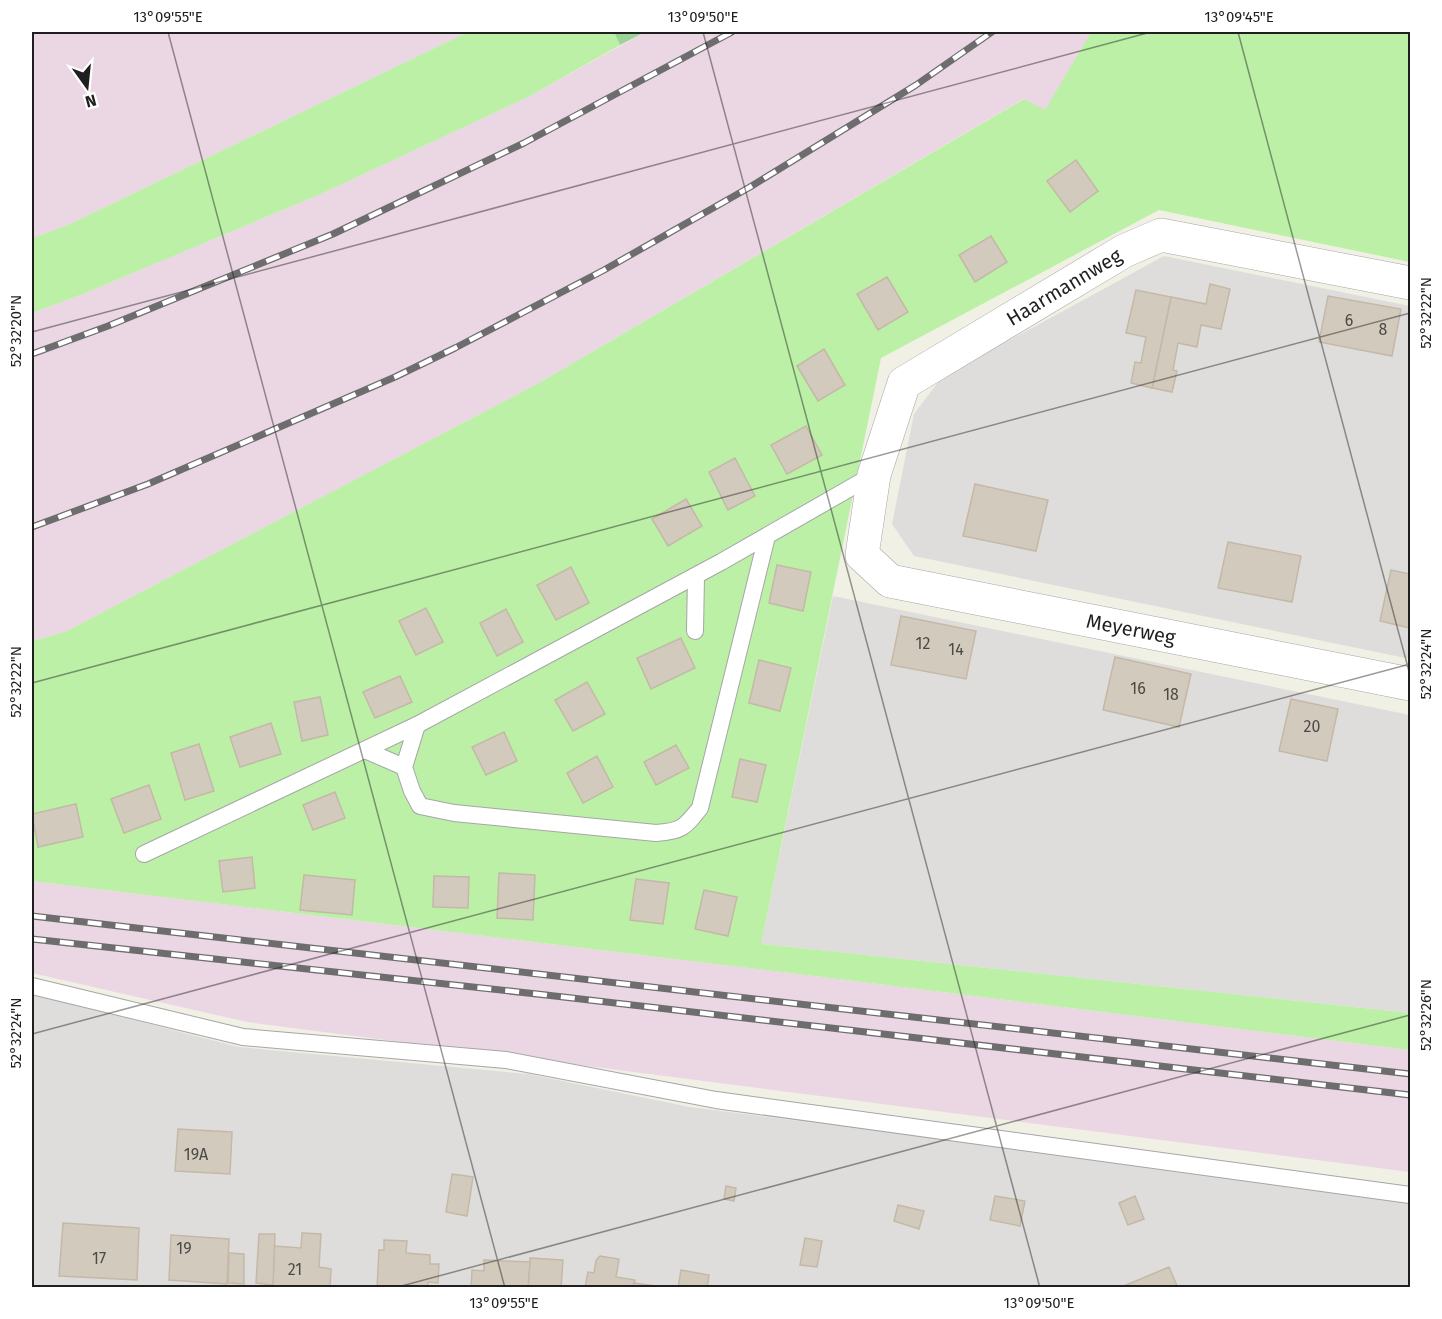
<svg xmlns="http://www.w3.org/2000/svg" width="1442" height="1319" viewBox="0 0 1442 1319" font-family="'Fira Sans',sans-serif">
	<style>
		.residential { fill: #dedddc }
		.industrial { fill: #ebd6e3 }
		.grass { fill: #bbf0a6 }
		.forest { fill: #9bd496 }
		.building { fill: #d2cabd; stroke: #c4b9a6; stroke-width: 1.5 }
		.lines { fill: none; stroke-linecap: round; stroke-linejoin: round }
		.lane-casing { stroke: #a6a6a6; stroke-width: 18 }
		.street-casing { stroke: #a6a6a6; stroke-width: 34 }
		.lane { stroke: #fff; stroke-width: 16 }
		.street { stroke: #fff; stroke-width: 33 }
		.rail-casing { stroke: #6d6d6d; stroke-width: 7 }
		.rail { stroke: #fff; stroke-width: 4.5; stroke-dasharray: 14; stroke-linecap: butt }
		.ticks { fill: none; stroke: #1f1f1f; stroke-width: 1.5; stroke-opacity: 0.45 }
		.labels { text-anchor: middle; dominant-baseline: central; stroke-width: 4.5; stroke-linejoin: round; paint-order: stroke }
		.number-label { font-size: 16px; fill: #4c4a46 }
		.street-label { font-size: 20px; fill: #1f1f1f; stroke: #fff }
		.neatline { fill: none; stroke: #1f1f1f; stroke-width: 2 }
		.ticks-label { font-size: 15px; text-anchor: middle; fill: #1f1f1f }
	</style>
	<rect width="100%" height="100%" fill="#f1f0e5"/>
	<!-- residential -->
	<g class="residential">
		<path d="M1164 256 1410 306V659L914 556 892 524 914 414 942 377Z"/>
		<path d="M833 596 1410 715V1013L761 944Z"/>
		<path d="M32 994 239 1047 528 1074 690 1107 1410 1200V1287H32Z"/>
	</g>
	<!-- industrial -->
	<g class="industrial">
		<path d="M32 32H468L66 226 32 238Z"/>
		<path d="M645 32H1092L1090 34 1045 111 1023 99 539 383 65 632 32 641V313L83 294 323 193 528 97Z"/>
		<path d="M32 881 757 969 1410 1050V1172L247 1022 32 973Z"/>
	</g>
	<!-- grass -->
	<g class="grass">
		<path d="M468 32H614L620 45 528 97 323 193 83 294 32 313V238L66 226Z"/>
		<path d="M1092 32H1410V262L1159 210 881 358 761 944 1410 1013V1050L757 969 32 881V641L65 632 539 383 1024 99 1045 110 1090 34Z"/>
	</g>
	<!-- forest -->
	<path class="forest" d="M614 32H645L620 45Z"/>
	<!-- building -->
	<g class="building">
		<path d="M1076 160 1098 191 1070 212 1047 181Z"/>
		<path d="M991 236 1007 262 975 282 959 255Z"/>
		<path d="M887 277 908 312 878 330 857 294Z"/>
		<path d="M1210 284 1230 289 1221 329 1201 325 1197 347 1178 343 1173 370 1177 371 1172 392 1152 388 1171 297 1206 304Z"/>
		<path d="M1136 290 1171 297 1152 388 1131 383 1135 362 1141 363 1146 337 1126 333Z"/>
		<path d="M1328 296 1401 309 1392 356 1319 342Z"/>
		<path d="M824 349 845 385 818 401 797 366Z"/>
		<path d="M806 426 822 455 787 474 771 445Z"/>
		<path d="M735 458 755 496 728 510 709 472Z"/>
		<path d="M975 484 1048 500 1036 551 963 536Z"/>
		<path d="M686 499 702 526 668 546 652 519Z"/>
		<path d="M1228 542 1301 556 1292 602 1218 588Z"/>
		<path d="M777 565 811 572 803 611 769 603Z"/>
		<path d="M571 567 589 603 556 620 537 585Z"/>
		<path d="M1391 570 1410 574V628L1380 621Z"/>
		<path d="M426 608 443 642 416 655 399 621Z"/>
		<path d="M506 609 523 642 497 656 480 623Z"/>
		<path d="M901 616 976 631 966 679 891 665Z"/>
		<path d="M681 638 695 668 651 689 637 658Z"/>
		<path d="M1115 657 1191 674 1179 727 1103 710Z"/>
		<path d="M759 660 791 668 780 711 749 703Z"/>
		<path d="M400 676 412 702 375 718 363 692Z"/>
		<path d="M587 682 605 714 573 731 555 700Z"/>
		<path d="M320 697 328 735 302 741 294 702Z"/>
		<path d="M1291 699 1338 709 1327 761 1279 751Z"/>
		<path d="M271 723 281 754 240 767 230 737Z"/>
		<path d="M504 732 517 761 486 775 472 747Z"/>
		<path d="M199 744 214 791 185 800 171 753Z"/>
		<path d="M676 745 689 768 656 785 644 762Z"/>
		<path d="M597 756 613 787 583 803 567 773Z"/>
		<path d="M740 759 766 765 757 802 732 797Z"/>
		<path d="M149 785 161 819 124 833 111 799Z"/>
		<path d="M335 792 345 818 313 830 303 805Z"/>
		<path d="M76 804 83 837 38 847 32 814Z"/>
		<path d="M252 857 255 888 223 892 219 861Z"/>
		<path d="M499 873 535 875 533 920 497 918Z"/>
		<path d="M304 875 355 880 352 915 300 910Z"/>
		<path d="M434 876 469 877 468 908 433 907Z"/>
		<path d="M636 879 669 883 663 924 630 920Z"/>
		<path d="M704 890 737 897 728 936 695 929Z"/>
		<path d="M178 1129 232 1132 230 1174 175 1171Z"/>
		<path d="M452 1174 473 1177 467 1216 446 1212Z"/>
		<path d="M726 1186 736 1188 734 1201 724 1199Z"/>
		<path d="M995 1196 1025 1201 1020 1226 990 1220Z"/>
		<path d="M1135 1196 1144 1219 1128 1225 1119 1203Z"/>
		<path d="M898 1205 924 1211 919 1229 894 1221Z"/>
		<path d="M63 1223 139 1228 137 1280 59 1276Z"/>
		<path d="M302 1233 321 1234 319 1267 331 1269 330 1288 273 1287 274 1246 301 1248Z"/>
		<path d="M259 1234H275L273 1285 256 1283Z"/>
		<path d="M171 1235 229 1239 227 1284 169 1280Z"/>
		<path d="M805 1238 822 1241 817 1267 800 1265Z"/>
		<path d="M384 1240 407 1241 406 1253 430 1255V1264H439L438 1283 428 1282V1288H377L379 1250H384Z"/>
		<path d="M229 1253 244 1254V1284L228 1283Z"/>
		<path d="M600 1256 619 1259 616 1277 635 1280 633 1288H585L588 1272 594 1273 596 1260Z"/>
		<path d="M530 1258 563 1260 561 1288H528Z"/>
		<path d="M484 1260 530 1262 528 1288H471L472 1270 484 1271Z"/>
		<path d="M1169 1267 1178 1288H1119Z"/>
		<path d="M681 1270 709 1275 707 1288H678Z"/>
		<path d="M634 1283 655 1286V1288H633Z"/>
	</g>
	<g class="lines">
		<defs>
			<g id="lane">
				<path d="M695 631 696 576"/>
				<path d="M417 725 404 767 412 791 420 806 454 813 656 833C682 831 684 828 700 808L767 536"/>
				<path d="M365 750 404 767"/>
				<path d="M144 854 417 725 721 562 873 475"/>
				<path d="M32 986 243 1037 506 1060 716 1100 1410 1195"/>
			</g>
			<path id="street" d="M1410 283 1161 235 1124 251 904 383 874 475 862 555 890 581 1410 684"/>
		</defs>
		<!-- lane casing -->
		<use href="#lane" class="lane-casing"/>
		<!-- street casing -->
		<use href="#street" class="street-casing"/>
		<!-- lane -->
		<use href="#lane" class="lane"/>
		<!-- street -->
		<use href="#street" class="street"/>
		<defs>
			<g id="rail">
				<path d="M32 354 108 326 333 234 524 143 732 32"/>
				<path d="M32 527 148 484 395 377 455 348 604 270 750 187 916 85 992 32"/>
				<path d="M32 916 1410 1074"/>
				<path d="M32 939 546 995 1410 1095"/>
			</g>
		</defs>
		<!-- rail casing -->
		<use href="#rail" class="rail-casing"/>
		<!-- rail -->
		<use href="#rail" class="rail"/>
	</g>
	<!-- ticks -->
	<path class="ticks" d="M168 32 505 1288M703 32 1040 1288M1238 32 1410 675M32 332 1151 32M32 683 1410 313M32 1034 1410 664M394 1288 1410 1015"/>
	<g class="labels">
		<!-- number labels -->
		<g class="number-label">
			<text x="1349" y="320">6</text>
			<text x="1383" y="329">8</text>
			<text x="923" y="643">12</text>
			<text x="956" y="649">14</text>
			<text x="1138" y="688">16</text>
			<text x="1171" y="694">18</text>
			<text x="1312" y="726">20</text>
			<text x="196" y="1154">19A</text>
			<text x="184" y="1248">19</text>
			<text x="99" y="1258">17</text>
			<text x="295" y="1269">21</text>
		</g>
		<!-- street labels -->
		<g class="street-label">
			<text transform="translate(1064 287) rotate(-31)">Haarmannweg</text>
			<text transform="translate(1131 629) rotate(11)">Meyerweg</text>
		</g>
	</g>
	<!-- border -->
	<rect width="1442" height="1319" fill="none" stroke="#ffffff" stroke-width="66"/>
	<!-- north arrow -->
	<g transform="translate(87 87) rotate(165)" stroke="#ffffff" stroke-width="4.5" paint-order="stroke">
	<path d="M0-4.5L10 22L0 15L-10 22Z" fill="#1f1f1f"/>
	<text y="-9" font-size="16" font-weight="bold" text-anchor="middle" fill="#1f1f1f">N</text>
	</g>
	<rect x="33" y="33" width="1376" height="1253" class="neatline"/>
	<g class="ticks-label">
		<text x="168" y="22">13°09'55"E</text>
		<text x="703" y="22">13°09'50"E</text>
		<text x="1239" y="22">13°09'45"E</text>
		<text transform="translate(1426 313) rotate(-90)" y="5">52°32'22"N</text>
		<text transform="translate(16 331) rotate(-90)" y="5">52°32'20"N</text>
		<text transform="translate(1426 664) rotate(-90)" y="5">52°32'24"N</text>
		<text transform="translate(16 682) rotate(-90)" y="5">52°32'22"N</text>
		<text transform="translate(1426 1015) rotate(-90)" y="5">52°32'26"N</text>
		<text transform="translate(16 1033) rotate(-90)" y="5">52°32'24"N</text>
		<text x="504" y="1308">13°09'55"E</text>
		<text x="1039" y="1308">13°09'50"E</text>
	</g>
</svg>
